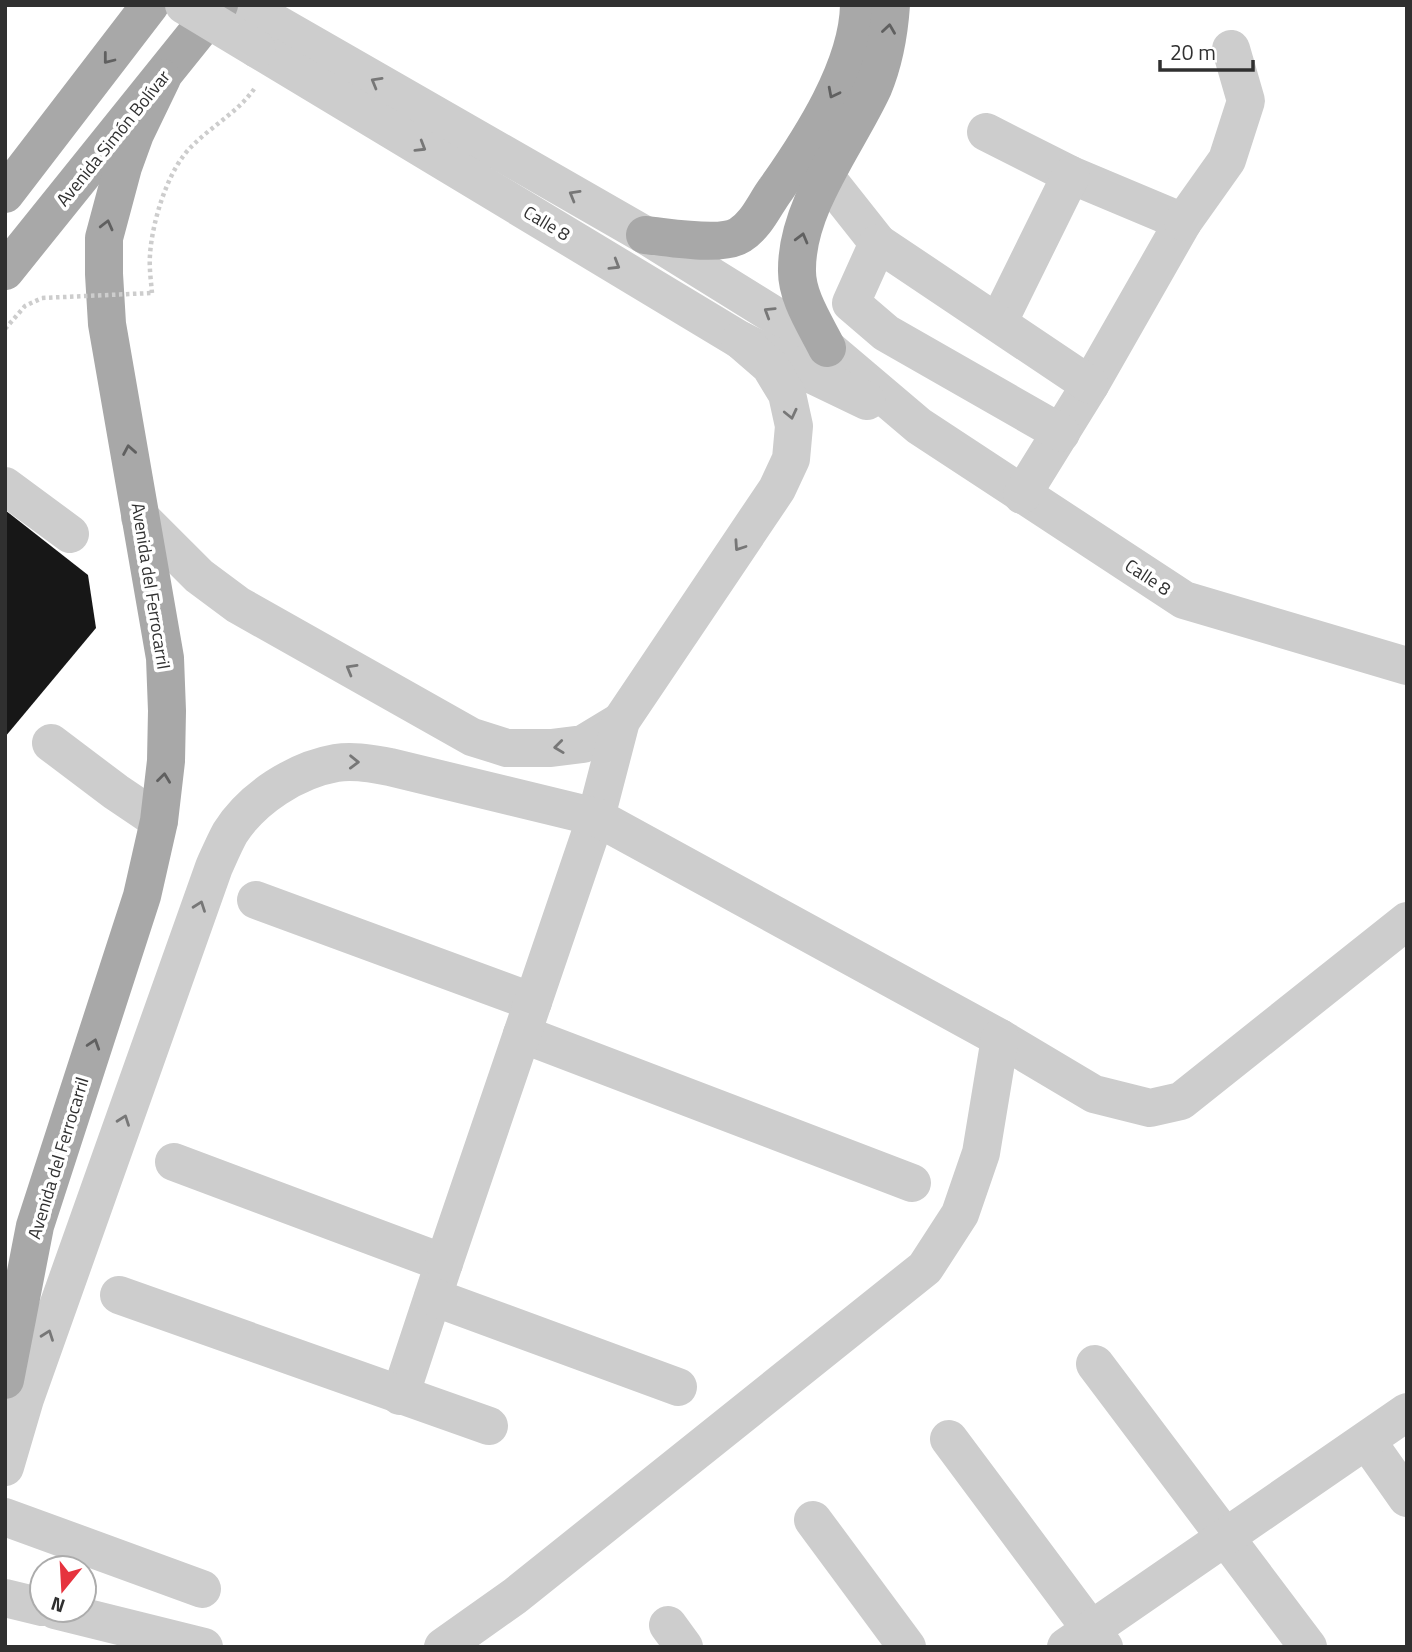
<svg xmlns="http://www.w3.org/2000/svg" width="1412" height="1652" viewBox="0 0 1412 1652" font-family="'Titillium Web',sans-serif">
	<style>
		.building { fill: #171717 }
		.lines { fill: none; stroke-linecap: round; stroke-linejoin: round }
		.path { stroke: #cdcdcd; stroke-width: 4.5; stroke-dasharray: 3.5 3.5; stroke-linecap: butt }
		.minor { stroke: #cdcdcd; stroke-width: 38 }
		.major { stroke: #a8a8a8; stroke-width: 38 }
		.path-bridge { stroke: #cdcdcd; stroke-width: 4.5; stroke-dasharray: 3.5 3.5; stroke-linecap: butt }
		.minor-bridge { stroke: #cdcdcd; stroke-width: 38 }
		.oneway { stroke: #606060 }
		.oneway2 { stroke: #777 }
		.labels { text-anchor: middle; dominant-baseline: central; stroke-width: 7; stroke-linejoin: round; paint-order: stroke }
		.street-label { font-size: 18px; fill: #303030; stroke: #fff }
	</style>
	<rect width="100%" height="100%" fill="#fff"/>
	<!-- building -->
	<path class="building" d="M5 510 88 575 96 628 5 737Z"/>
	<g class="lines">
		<!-- path -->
		<g class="path">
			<path d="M152 293C151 281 149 267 150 255 152 222 168 168 193 145 213 125 241 110 256 86"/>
			<path d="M5 329 25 306 42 298"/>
		</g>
		<!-- minor -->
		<g class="minor">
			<path d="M244 5 645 235 827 348 919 426 1184 600 1407 666"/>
			<path d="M257 49 740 340 867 401"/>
			<path d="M986 132 1071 175 1183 222 1090 385 1022 495"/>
			<path d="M825 176 878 243"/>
			<path d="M1183 222 1227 160 1246 101 1231 49"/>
			<path d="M998 323 1071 175"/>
			<path d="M1061 433 886 333 851 303 878 243 1090 385"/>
			<path d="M5 486 70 534"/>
			<path d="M140 517 199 576 238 605 472 737 507 748H551L583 744 621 721"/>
			<path d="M51 743 116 792 159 821"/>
			<path d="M256 900 533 1002"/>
			<path d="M522 1034 912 1183"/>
			<path d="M174 1162 444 1263 400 1396"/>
			<path d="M444 1263 596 817 621 721 777 489 791 459 794 426 787 394 770 366 740 340"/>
			<path d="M119 1295 489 1426"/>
			<path d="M433 1297 678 1387"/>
			<path d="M1095 1364 1308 1647"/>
			<path d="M949 1439 1104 1647"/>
			<path d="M1374 1451 1407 1498"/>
			<path d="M5 1467 25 1399 214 867C219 856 224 844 230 833 252 798 296 770 336 763 354 760 372 764 390 767L596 817 1000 1038 1094 1094 1150 1108 1181 1101 1407 921"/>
			<path d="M5 1517 202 1589"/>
			<path d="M813 1520 907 1647"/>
			<path d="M5 1598 42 1607"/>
			<path d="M55 1610 204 1647"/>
			<path d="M668 1625 684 1647"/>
			<path d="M443 1647 515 1596 925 1268 960 1214 981 1153 1000 1038"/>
			<path d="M1066 1647 1407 1412"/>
		</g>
		<!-- major -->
		<g class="major">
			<path d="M5 194 150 5"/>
			<path d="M645 235C668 237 721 247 740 235 758 223 764 205 776 189 811 139 858 67 859 5"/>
			<path d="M5 271 219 5"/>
			<path d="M827 348C815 324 796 296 797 269 797 206 847 144 873 88 884 62 889 34 891 5"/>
			<path d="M5 1380 35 1226 142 896 159 821 166 761 167 711 165 658 107 324 104 274V238L123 167 135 134 162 78"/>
		</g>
		<!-- path-bridge -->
		<path class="path-bridge" d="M42 298 152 293"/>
		<!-- minor-bridge -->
		<path class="minor-bridge" d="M184 5 257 49"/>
	</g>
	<!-- one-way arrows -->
	<defs><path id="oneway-chevron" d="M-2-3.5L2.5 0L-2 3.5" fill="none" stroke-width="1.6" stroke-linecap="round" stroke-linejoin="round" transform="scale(1.75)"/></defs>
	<g class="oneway">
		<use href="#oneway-chevron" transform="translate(889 29) rotate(-82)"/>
		<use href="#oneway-chevron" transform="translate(108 59) rotate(128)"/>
		<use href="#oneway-chevron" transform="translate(833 93) rotate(117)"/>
		<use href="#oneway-chevron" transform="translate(107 225) rotate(-76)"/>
		<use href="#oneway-chevron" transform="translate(802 238) rotate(-75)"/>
		<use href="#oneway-chevron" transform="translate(129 450) rotate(-100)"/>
		<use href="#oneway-chevron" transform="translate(164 778) rotate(-83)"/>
		<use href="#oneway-chevron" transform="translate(94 1044) rotate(-72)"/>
	</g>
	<g class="oneway2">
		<use href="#oneway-chevron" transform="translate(376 82) rotate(-150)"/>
		<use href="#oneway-chevron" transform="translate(421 147) rotate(31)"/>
		<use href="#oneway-chevron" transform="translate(574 195) rotate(-150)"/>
		<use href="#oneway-chevron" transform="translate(615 265) rotate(31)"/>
		<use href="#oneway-chevron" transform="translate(769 312) rotate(-148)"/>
		<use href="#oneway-chevron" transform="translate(791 414) rotate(77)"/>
		<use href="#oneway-chevron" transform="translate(739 546) rotate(124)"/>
		<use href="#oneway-chevron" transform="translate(351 669) rotate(-150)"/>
		<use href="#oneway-chevron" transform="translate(559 747) rotate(173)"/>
		<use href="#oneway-chevron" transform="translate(354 762) rotate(1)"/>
		<use href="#oneway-chevron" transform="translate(200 906) rotate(-70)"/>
		<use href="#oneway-chevron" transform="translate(124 1120) rotate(-70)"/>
		<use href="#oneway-chevron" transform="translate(48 1335) rotate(-70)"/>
	</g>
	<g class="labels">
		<!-- street labels -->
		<g class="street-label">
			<text transform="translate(113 138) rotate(-51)">Avenida Simón Bolívar</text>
			<text transform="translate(547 223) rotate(31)">Calle 8</text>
			<text transform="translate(1148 577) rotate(33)">Calle 8</text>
			<text transform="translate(151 586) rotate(81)">Avenida del Ferrocarril</text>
			<text transform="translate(58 1158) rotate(-73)">Avenida del Ferrocarril</text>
		</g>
	</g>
	<!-- border -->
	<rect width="1412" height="1652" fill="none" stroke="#303030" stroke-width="14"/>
	<!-- north arrow -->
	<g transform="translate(63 1589) rotate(198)"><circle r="33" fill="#ffffff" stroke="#acacac" stroke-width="2"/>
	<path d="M0-5L12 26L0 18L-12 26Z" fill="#e6333e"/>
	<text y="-10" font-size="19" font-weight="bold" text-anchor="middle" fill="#303030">N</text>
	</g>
	<!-- scale -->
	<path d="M1160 60v10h93v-10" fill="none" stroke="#303030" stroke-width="3.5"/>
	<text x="1170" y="60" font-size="21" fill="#303030" stroke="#ffffff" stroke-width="5" paint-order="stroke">20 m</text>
</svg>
